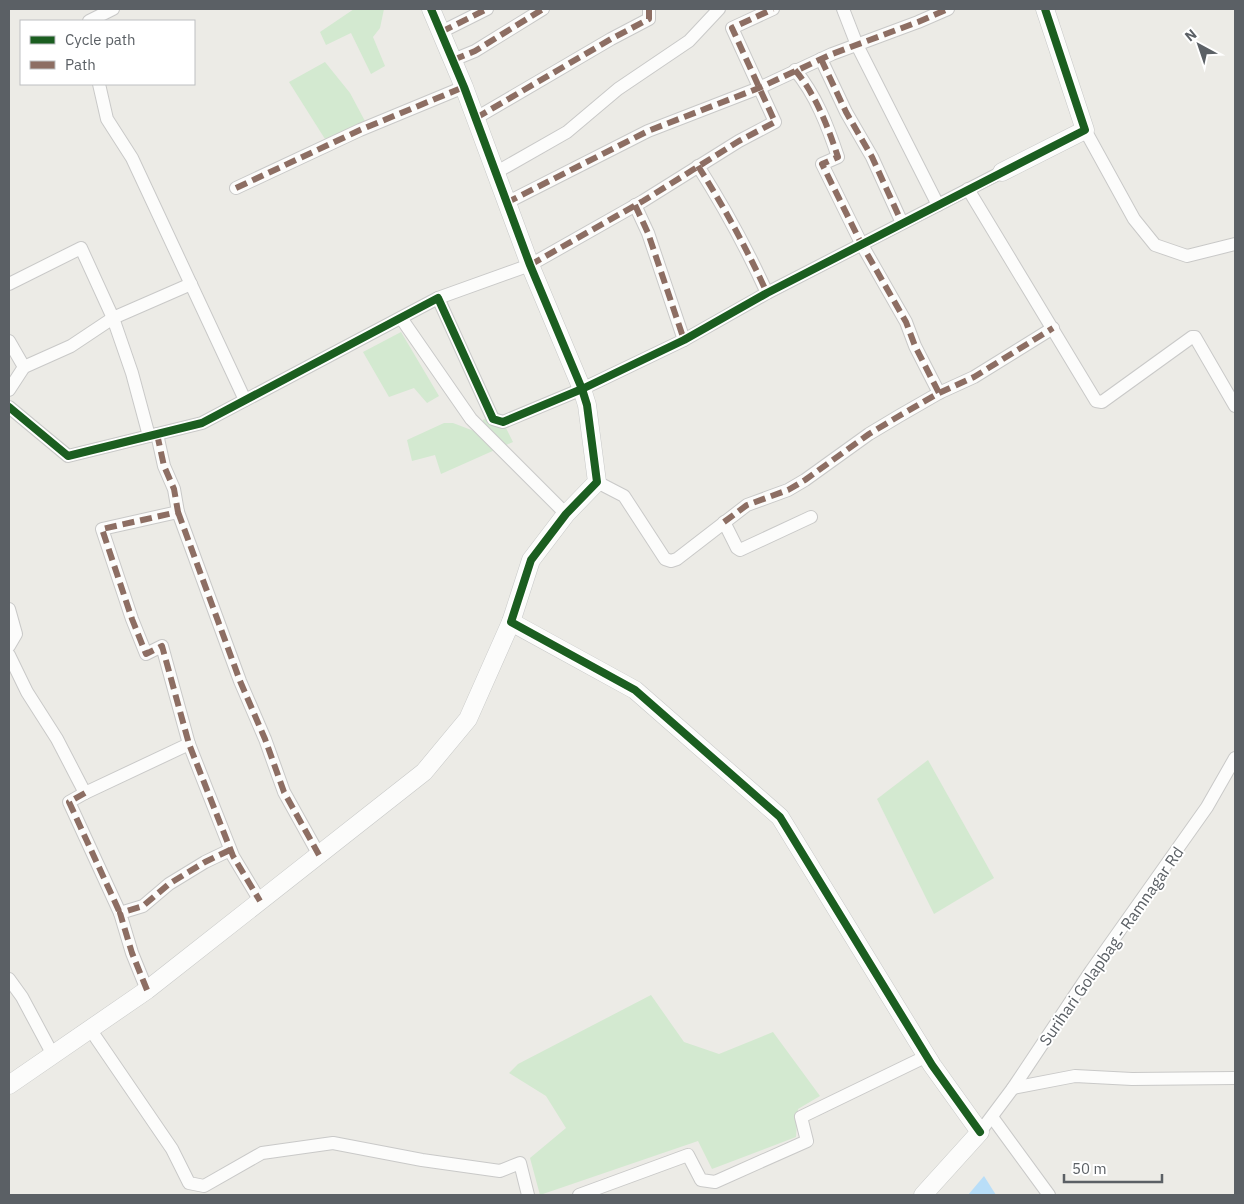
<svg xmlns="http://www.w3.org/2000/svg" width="1244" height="1204" viewBox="0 0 1244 1204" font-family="'IBM Plex Sans',sans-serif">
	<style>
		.green { fill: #d3e9d0 }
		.water { fill: #b9def8 }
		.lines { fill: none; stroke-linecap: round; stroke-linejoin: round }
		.street-casing { stroke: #c9c9c8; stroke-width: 14 }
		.secondary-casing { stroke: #c7c8c7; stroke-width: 19 }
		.street { stroke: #fcfcfb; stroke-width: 12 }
		.secondary { stroke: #fcfcfb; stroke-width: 18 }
		.quiet { stroke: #8d6e63; stroke-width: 6; stroke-dasharray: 12 6; stroke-linecap: butt }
		.cycleway-casing { stroke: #fff; stroke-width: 11 }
		.cycleway { stroke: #1b5e20; stroke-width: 8 }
		.labels { text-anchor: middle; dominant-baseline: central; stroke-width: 4; stroke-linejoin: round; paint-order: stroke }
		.street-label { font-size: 16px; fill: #5b6065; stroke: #fff }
	</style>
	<rect width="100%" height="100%" fill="#ecebe6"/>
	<!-- green -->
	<g class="green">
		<path d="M354 9H384L380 28 373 37 385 66 371 74 351 33 326 45 320 32Z"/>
		<path d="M325 62 350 93 366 123 325 139 289 82Z"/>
		<path d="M401 332 439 396 427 403 414 388 389 397 363 352Z"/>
		<path d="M484 419 503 422 513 442 441 474 435 455 412 461 407 440 444 423H453L474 431Z"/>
		<path d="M928 760 994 878 934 914 877 799Z"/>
		<path d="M651 995 684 1042 719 1054 773 1032 820 1096 798 1109 796 1137 712 1169 698 1141 540 1195 530 1158 566 1128 546 1096 509 1073 518 1064Z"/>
	</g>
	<!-- water -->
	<path class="water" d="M984 1176 996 1195H968Z"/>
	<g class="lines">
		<defs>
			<g id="street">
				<path d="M843 9 857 45 938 205"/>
				<path d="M89 21 113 9"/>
				<path d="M441 32 487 9"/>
				<path d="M821 59 846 112 872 157 902 223"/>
				<path d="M453 60 475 51 543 9"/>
				<path d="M795 70C816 95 828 127 838 157L822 164 862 245 906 322 915 346 939 393"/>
				<path d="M99 84 107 119 132 158 245 400"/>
				<path d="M476 118 611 39 649 19V9"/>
				<path d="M1085 130 1134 219 1155 245 1187 256 1235 244"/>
				<path d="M698 166C724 207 747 249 767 293"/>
				<path d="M495 173 567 132 618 89 689 41 719 9"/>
				<path d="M236 188 360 130 464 87"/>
				<path d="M968 189 1096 401 1102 402 1192 337H1195L1235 406"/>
				<path d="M506 203 648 131 759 88 832 54 918 22 948 9"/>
				<path d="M635 205 648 233 684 340"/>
				<path d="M9 284 81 248 113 318 191 284"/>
				<path d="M438 298 530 265 643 201 739 141 775 122 732 28 773 9"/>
				<path d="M401 318 471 419 566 514"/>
				<path d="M9 341 24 367 9 390"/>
				<path d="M24 367 71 346 113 318 132 373 149 436"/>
				<path d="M9 407 68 456 202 423 438 298 493 419 503 422 582 389 684 340 767 293 1002 172"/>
				<path d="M157 434 164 466 174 489 178 512 102 529 132 619 146 654 162 646 189 744 233 856 260 901"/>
				<path d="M597 482 624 496 665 559 671 561 677 559 747 505 788 490 805 480 869 434 899 416 939 393 974 377 1053 328"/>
				<path d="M178 512 240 681 265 739 284 792 319 855"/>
				<path d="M724 522 737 548 740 550 811 517"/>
				<path d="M9 609 16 634 9 646"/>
				<path d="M9 655 27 692 57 739 85 793 189 744"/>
				<path d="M85 793 69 802 120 913"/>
				<path d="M9 979 22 997 53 1055"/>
				<path d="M147 990 132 953 120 913 143 906 169 884 205 862 230 850"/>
				<path d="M90 1029 172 1149 189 1183 204 1186 262 1153 333 1143 422 1160 500 1171 520 1163 528 1195"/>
				<path d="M1013 1088 1075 1076 1132 1079 1235 1078"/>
				<path d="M992 1117 1049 1195"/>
				<path d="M980 1132 1013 1088 1091 971 1207 807 1235 758"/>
				<path d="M579 1195 688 1155 701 1180 715 1182 807 1141 801 1117 927 1056"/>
			</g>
			<g id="secondary">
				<path d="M431 9 464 87 530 265 582 389 587 405 597 482 566 514 531 560 511 622 635 690 780 817 932 1065 980 1132 923 1195"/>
				<path d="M1002 172 1085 130 1045 9"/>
				<path d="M9 1085 147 990 424 772 468 719 511 622"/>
			</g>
		</defs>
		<!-- street casing -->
		<use href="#street" class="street-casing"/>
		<!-- secondary casing -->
		<use href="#secondary" class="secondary-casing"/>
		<!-- street -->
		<use href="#street" class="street"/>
		<!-- secondary -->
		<use href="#secondary" class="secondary"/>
		<!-- quiet -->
		<g class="quiet">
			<path d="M441 32 487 9"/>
			<path d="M821 59 846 112 872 157 902 223"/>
			<path d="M453 60 475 51 543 9"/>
			<path d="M795 70C816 95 828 127 838 157L822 164 862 245 906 322 915 346 939 393"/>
			<path d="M476 118 611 39 649 19V9"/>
			<path d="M698 166C724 207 747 249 767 293"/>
			<path d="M236 188 360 130 464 87"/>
			<path d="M506 203 648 131 759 88 832 54 918 22 948 9"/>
			<path d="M635 205 648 233 684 340"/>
			<path d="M530 265 643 201 739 141 775 122 732 28 773 9"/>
			<path d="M157 434 164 466 174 489 178 512 102 529 132 619 146 654 162 646 189 744 233 856 260 901"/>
			<path d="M178 512 240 681 265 739 284 792 319 855"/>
			<path d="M724 522 747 505 788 490 805 480 869 434 899 416 939 393 974 377 1053 328"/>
			<path d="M85 793 69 802 120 913"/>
			<path d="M147 990 132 953 120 913 143 906 169 884 205 862 230 850"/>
		</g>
		<defs>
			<g id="cycleway">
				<path d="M431 9 464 87 530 265 582 389 587 405 597 482 566 514 531 560 511 622 635 690 780 817 932 1065 980 1132"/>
				<path d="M9 407 68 456 202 423 438 298 493 419 503 422 582 389 684 340 767 293 1085 130 1045 9"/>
			</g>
		</defs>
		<!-- cycleway casing -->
		<use href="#cycleway" class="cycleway-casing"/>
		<!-- cycleway -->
		<use href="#cycleway" class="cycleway"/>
	</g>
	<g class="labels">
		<!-- street labels -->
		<g class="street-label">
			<text transform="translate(1111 946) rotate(-55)">Surihari Golapbag - Ramnagar Rd</text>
		</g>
	</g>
	<!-- border -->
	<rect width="1244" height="1204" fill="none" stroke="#5b6065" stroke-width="20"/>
	<!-- legend -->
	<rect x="20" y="20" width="175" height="65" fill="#ffffff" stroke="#bdbfc1"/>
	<rect x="30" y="36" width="25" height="8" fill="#1b5e20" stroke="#bdbfc1"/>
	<text x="65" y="45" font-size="15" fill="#5b6065">Cycle path</text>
	<rect x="30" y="61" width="25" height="8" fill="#8d6e63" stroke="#bdbfc1"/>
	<text x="65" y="70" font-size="15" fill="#5b6065">Path</text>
	<!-- north arrow -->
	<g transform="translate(1199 45) rotate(320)" stroke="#ffffff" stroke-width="4" paint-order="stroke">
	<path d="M0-4L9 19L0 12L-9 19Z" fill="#5b6065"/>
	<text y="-8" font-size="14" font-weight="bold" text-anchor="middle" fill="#5b6065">N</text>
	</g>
	<!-- scale -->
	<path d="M1064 1174v8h98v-8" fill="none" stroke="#5b6065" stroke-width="2.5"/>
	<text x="1072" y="1174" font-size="15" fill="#5b6065" stroke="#ffffff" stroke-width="4" paint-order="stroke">50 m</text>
</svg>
